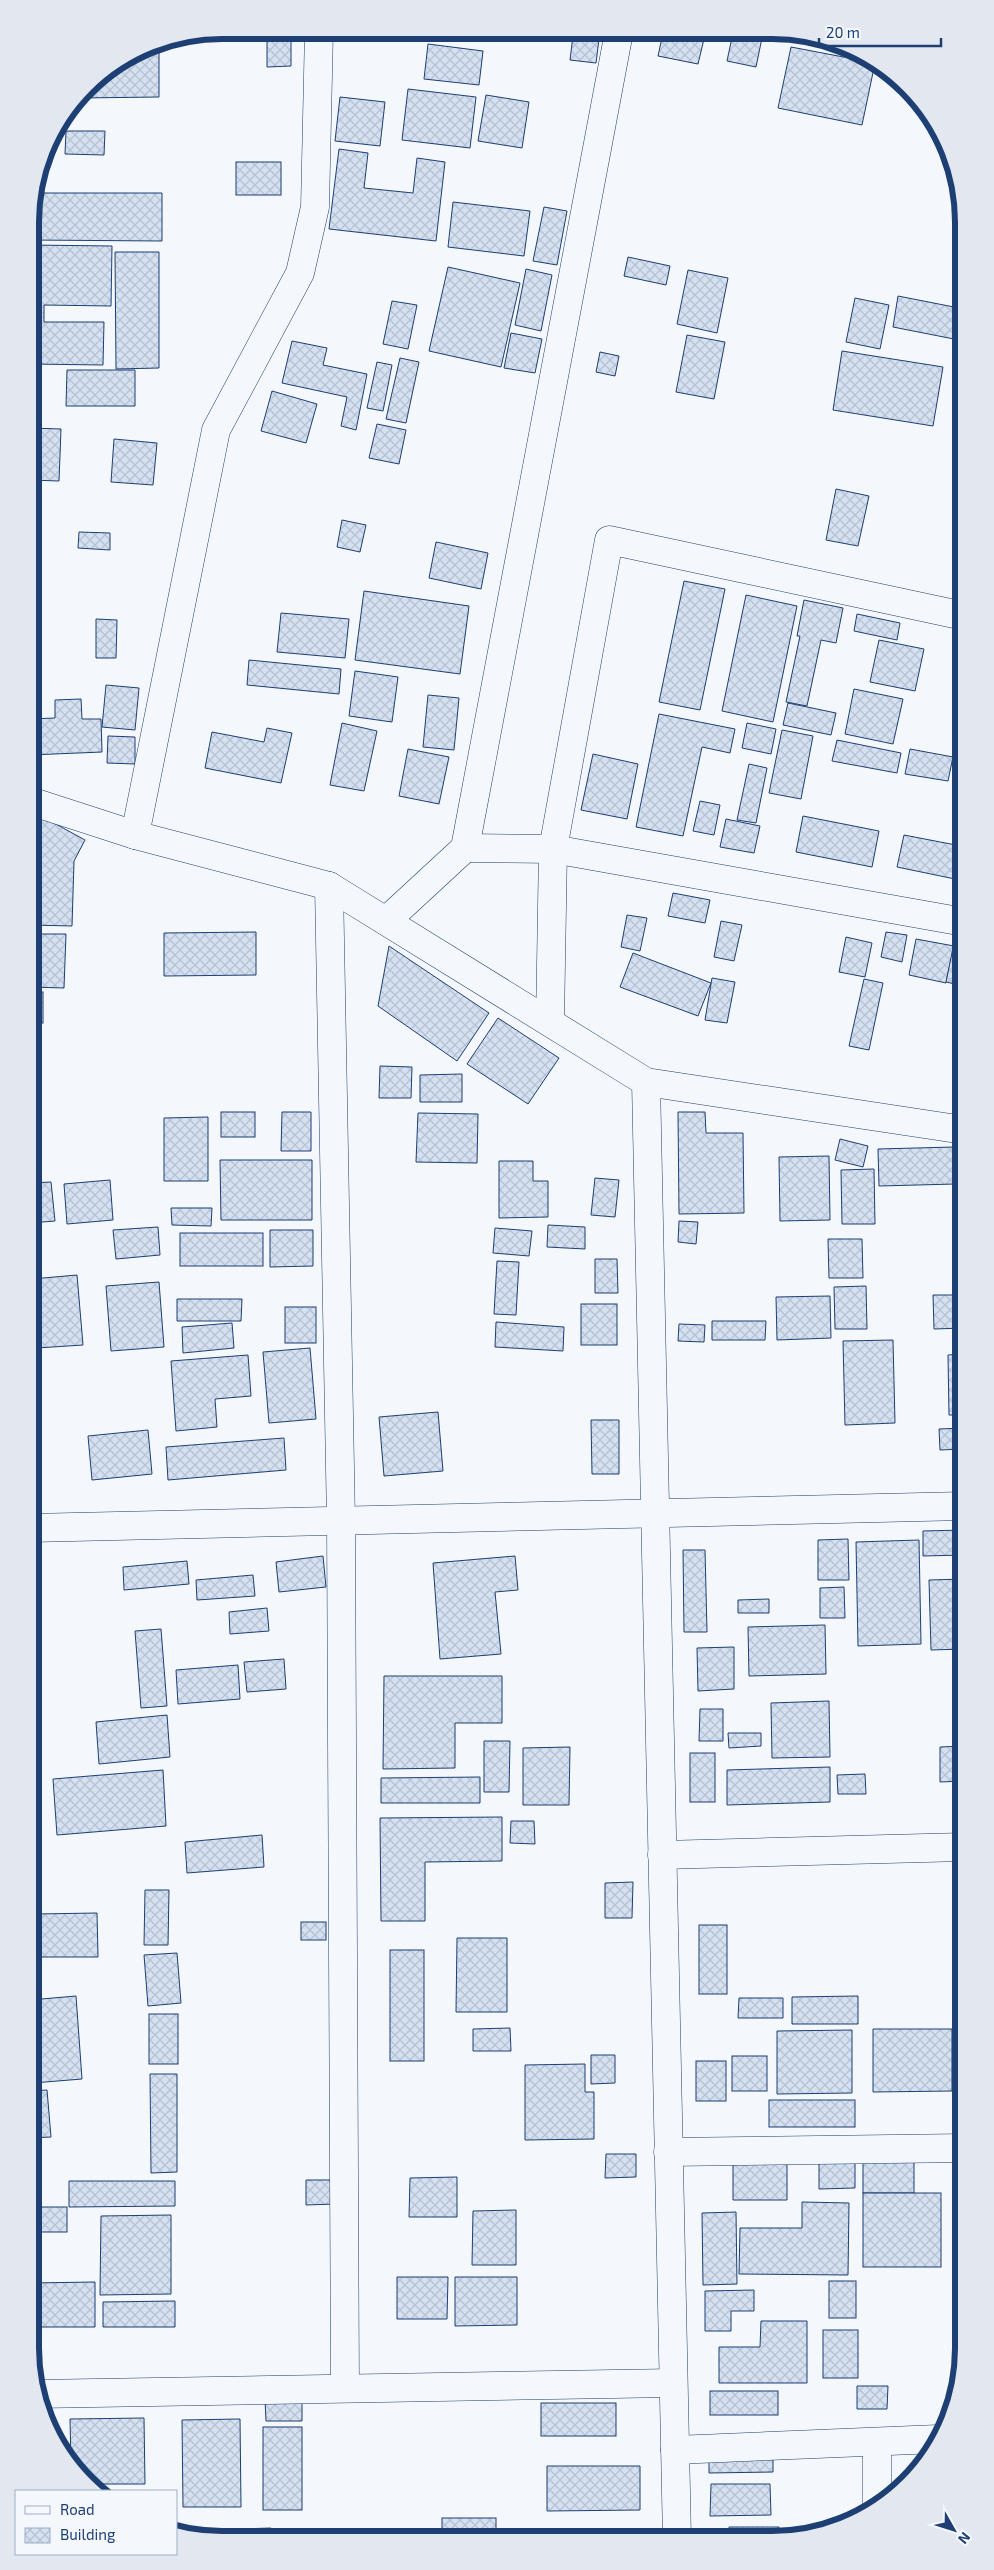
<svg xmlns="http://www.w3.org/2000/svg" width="994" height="2570" viewBox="0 0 994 2570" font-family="'Exo 2',sans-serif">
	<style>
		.building { fill: url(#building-cross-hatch); stroke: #1d3f73 }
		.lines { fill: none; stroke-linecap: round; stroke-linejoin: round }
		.minor-casing { stroke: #1d3f73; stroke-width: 29 }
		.minor { stroke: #f4f7fb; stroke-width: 28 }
		.rim { fill: none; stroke: #1d3f73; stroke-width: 6 }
	</style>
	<defs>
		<pattern id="building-cross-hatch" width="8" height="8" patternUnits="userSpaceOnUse" patternTransform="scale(1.25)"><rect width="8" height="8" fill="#d5e0f0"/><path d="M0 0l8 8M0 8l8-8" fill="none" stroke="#b6c1d1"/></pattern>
	</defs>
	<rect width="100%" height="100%" fill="#f4f7fb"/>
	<!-- building -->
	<g class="building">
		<path d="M267 30H291V66L267 67Z"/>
		<path d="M663 33H684V35L704 39 698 64 658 56Z"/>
		<path d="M733 33H763L756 67 727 61Z"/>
		<path d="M573 36 599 39 596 63 570 60Z"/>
		<path d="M159 44V97L80 98 95 78 149 45Z"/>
		<path d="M428 44 483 51 479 85 424 79Z"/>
		<path d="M791 47 875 63 862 125 778 108Z"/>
		<path d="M408 89 476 97 470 148 402 140Z"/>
		<path d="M486 95 529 102 522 148 478 141Z"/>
		<path d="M340 97 385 102 380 146 335 141Z"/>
		<path d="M66 131H105L104 155 65 154Z"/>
		<path d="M339 149 368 153 364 188 413 193 417 158 445 162 436 241 329 229Z"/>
		<rect x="236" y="162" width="45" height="33"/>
		<path d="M35 193H162V241L30 240V209Z"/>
		<path d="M453 202 530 211 524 256 448 247Z"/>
		<path d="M544 207 567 211 557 265 533 261Z"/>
		<path d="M30 245 112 246 111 306 44 305V322H104L103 365 30 364Z"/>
		<path d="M115 252H159V368L116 369Z"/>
		<path d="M628 257 670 266 666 285 624 276Z"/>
		<path d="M448 267 520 283 501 367 429 351Z"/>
		<path d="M526 269 552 275 541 331 515 325Z"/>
		<path d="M688 270 728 278 717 333 677 324Z"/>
		<path d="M898 296 964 309V341L893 327Z"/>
		<path d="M855 298 889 305 880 349 846 342Z"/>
		<path d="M392 301 417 305 408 349 383 344Z"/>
		<path d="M511 333 542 339 535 373 504 368Z"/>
		<path d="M687 335 725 342 714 399 676 392Z"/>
		<path d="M292 341 327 348 323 365 367 374 356 430 341 426 347 397 282 383Z"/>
		<path d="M842 351 943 367 933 426 833 410Z"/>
		<path d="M600 352 619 356 615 376 596 372Z"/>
		<path d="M400 358 419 362 406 423 386 419Z"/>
		<path d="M377 362 392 365 383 411 367 408Z"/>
		<path d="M67 370H135V406H66Z"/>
		<path d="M272 391 317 404 306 443 261 431Z"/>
		<path d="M377 424 406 430 399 464 369 458Z"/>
		<path d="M30 428 61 429 59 481 30 480Z"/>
		<path d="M114 439 157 443 153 485 111 482Z"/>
		<path d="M836 489 869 496 858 546 826 540Z"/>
		<path d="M342 520 366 525 360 552 337 547Z"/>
		<path d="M79 532 110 533V550L78 548Z"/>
		<path d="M436 542 488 553 481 589 429 578Z"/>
		<path d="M684 581 725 589 700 710 659 702Z"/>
		<path d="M364 591 469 606 460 674 355 660Z"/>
		<path d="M746 595 797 606 773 722 722 711Z"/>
		<path d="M804 600 843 608 836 643 821 640 807 706 786 702 800 636H797Z"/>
		<path d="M281 613 349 619 345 658 277 652Z"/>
		<path d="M857 614 900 623 897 640 854 631Z"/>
		<path d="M96 619 117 620 116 658H96Z"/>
		<path d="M879 640 924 649 915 691 870 682Z"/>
		<path d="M249 660 341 669 339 694 247 685Z"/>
		<path d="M355 671 398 677 392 722 349 716Z"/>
		<path d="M106 685 139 688 135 730 102 727Z"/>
		<path d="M854 689 903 699 893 744 845 734Z"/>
		<path d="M428 695 459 698 454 750 423 747Z"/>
		<path d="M81 699 82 719H101L102 752 30 755V719L55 718V700Z"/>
		<path d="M788 703 836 713 831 735 783 725Z"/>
		<path d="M659 714 735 729 730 753 702 747 683 836 636 827Z"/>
		<path d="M342 723 377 731 364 791 330 785Z"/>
		<path d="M747 723 776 729 771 754 742 748Z"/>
		<path d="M267 728 292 733 281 783 205 768 212 732 264 742Z"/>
		<path d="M782 730 813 736 801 799 769 793Z"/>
		<path d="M108 736 135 737V764L107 763Z"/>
		<path d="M837 740 901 753 897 773 832 761Z"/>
		<path d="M408 749 449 757 439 804 399 796Z"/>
		<path d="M910 749 953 757 948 781 905 774Z"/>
		<path d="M593 754 638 764 627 819 581 810Z"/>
		<path d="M749 764 767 768 756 823 737 820Z"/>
		<path d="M700 801 720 805 714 835 693 831Z"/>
		<path d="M30 810 85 840 74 861 72 926 30 925Z"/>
		<path d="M803 816 879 831 872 867 796 852Z"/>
		<path d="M726 819 760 826 754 853 720 847Z"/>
		<path d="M904 835 961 846 955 879 897 867Z"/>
		<path d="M673 893 710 900 705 923 668 916Z"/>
		<path d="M627 915 647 918 640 951 621 947Z"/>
		<path d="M721 921 742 925 734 961 714 957Z"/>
		<path d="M256 932V975L164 976V933Z"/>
		<path d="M886 932 907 935 902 962 881 957Z"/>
		<path d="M30 934H66L64 988 30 987Z"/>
		<path d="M846 937 872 943 865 977 839 972Z"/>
		<path d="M916 939 954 946 946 983 909 975Z"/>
		<path d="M954 943 964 945V986L946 982Z"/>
		<path d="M389 946 489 1013 457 1061 378 1006Z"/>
		<path d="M633 953 711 983 698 1016 620 987Z"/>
		<path d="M712 978 735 982 727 1023 705 1020Z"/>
		<path d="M864 979 883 983 869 1050 849 1046Z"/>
		<rect x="30" y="992" width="13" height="31"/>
		<path d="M498 1018 559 1058 528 1104 467 1064Z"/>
		<path d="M380 1066 412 1067 411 1098H379Z"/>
		<path d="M462 1074V1102H420V1075Z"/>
		<rect x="221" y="1112" width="34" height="25"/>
		<path d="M282 1112H311V1151H281Z"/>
		<path d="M678 1112H705L706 1133H743L744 1213 679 1214Z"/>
		<path d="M418 1113 478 1114 477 1163 416 1162Z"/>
		<path d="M208 1117V1181H164V1118Z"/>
		<path d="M840 1139 868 1146 863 1167 835 1160Z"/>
		<path d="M954 1147 955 1184 879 1186 878 1149Z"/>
		<path d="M829 1156 830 1220 780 1221 779 1157Z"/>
		<path d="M220 1160H312V1220H221Z"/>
		<path d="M499 1161H533V1181H548V1217L499 1218Z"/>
		<path d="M874 1169 875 1224H842L841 1170Z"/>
		<path d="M595 1178 619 1180 615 1217 591 1215Z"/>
		<path d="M110 1180 113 1220 67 1224 64 1184Z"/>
		<path d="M51 1182 55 1221 30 1223V1183Z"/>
		<path d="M171 1208H212L211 1226 172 1225Z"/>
		<path d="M679 1221 698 1222 696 1244 678 1242Z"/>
		<path d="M548 1225 585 1227V1249L547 1247Z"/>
		<path d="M158 1227 160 1255 116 1259 113 1230Z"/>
		<path d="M495 1228 532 1231 529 1256 493 1253Z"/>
		<path d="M270 1230H313V1266L270 1267Z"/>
		<rect x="180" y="1233" width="83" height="33"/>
		<path d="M38 1234 39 1256 30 1257V1235Z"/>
		<path d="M828 1239H862L863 1278H829Z"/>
		<path d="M595 1259H617L618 1293H595Z"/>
		<path d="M497 1261 519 1262 516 1315 494 1314Z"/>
		<path d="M77 1275 83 1345 37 1348 32 1279Z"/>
		<path d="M159 1282 164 1347 111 1351 106 1286Z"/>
		<path d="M866 1286 867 1329H835L834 1287Z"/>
		<path d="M933 1295H964V1328L934 1329Z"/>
		<path d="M830 1296 831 1338 777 1340 776 1297Z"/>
		<path d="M177 1299H242L241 1321H177Z"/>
		<rect x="581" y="1304" width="36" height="41"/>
		<rect x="285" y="1307" width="31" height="36"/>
		<path d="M712 1321H766L765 1340H712Z"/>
		<path d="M496 1322 564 1327 563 1351 495 1347Z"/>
		<path d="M232 1323 234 1348 183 1353 182 1327Z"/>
		<path d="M679 1324 705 1325 704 1342 678 1341Z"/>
		<path d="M893 1340 895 1423 845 1425 843 1341Z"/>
		<path d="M310 1348 316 1419 269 1423 263 1352Z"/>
		<path d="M964 1354V1415H949L948 1355Z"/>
		<path d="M248 1355 251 1396 215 1399 217 1427 176 1431 171 1361Z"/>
		<path d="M438 1412 443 1471 384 1476 379 1417Z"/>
		<path d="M591 1420H619V1474H592Z"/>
		<path d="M964 1428V1449L940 1450 939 1429Z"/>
		<path d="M148 1430 152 1474 92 1480 88 1436Z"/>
		<path d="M284 1438 286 1470 168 1480 166 1447Z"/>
		<path d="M964 1530V1555L923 1556V1531Z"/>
		<path d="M848 1539 849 1580H818V1540Z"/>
		<path d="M919 1540 921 1644 858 1646 856 1542Z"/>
		<path d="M683 1550H705L707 1632H684Z"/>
		<path d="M323 1556 326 1587 279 1592 276 1562Z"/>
		<path d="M515 1556 518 1590 495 1592 501 1654 440 1659 433 1563Z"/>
		<path d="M187 1561 189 1584 124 1590 123 1567Z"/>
		<path d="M253 1575 255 1596 197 1600 196 1580Z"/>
		<path d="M964 1579V1649L931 1650 929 1580Z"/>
		<path d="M844 1587 845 1618H820V1588Z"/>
		<path d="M769 1599V1613H738V1600Z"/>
		<path d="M267 1608 269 1631 230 1634 229 1612Z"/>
		<path d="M825 1625 826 1674 749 1676 748 1627Z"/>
		<path d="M161 1629 167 1706 141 1708 135 1631Z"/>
		<path d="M734 1647V1689L698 1691 697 1648Z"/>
		<path d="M284 1659 286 1689 247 1692 244 1662Z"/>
		<path d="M238 1665 240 1699 178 1704 176 1670Z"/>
		<path d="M384 1676H502V1723H455V1768L383 1769Z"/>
		<path d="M829 1701 830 1757 772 1758 771 1703Z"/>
		<path d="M700 1709H723V1741H699Z"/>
		<path d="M167 1715 170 1757 99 1764 96 1722Z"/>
		<path d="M728 1733H761V1746L729 1748Z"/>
		<path d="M484 1741H510L509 1792H484Z"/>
		<path d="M964 1746V1781L940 1782V1747Z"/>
		<path d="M570 1747 569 1805H523V1748Z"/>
		<rect x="690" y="1753" width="25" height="49"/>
		<path d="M830 1767V1802L727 1805V1770Z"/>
		<path d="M163 1770 166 1826 57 1835 53 1779Z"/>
		<path d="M865 1774 866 1794H838L837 1775Z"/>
		<path d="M480 1777V1803H381V1778Z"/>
		<path d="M502 1817V1861L425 1862V1921H381L380 1818Z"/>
		<path d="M511 1821H534L535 1844 510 1843Z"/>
		<path d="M262 1835 264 1867 187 1873 185 1842Z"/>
		<path d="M633 1882 632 1918H605V1883Z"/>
		<path d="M145 1890H169L168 1945H144Z"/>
		<path d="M97 1913 98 1957H36V1914Z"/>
		<rect x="301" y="1922" width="25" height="18"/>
		<rect x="699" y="1925" width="28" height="69"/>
		<path d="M457 1938H507V2012H456Z"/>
		<rect x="390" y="1950" width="34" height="111"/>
		<path d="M177 1953 181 2003 148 2006 144 1955Z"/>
		<path d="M76 1996 82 2079 33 2083 30 2000Z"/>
		<path d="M858 1996V2024H792V1997Z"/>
		<path d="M739 1998H783V2018H738Z"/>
		<rect x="149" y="2014" width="29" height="50"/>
		<path d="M510 2028 511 2051H473V2029Z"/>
		<path d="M873 2029H952V2091L873 2092Z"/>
		<path d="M852 2030V2093L777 2094V2031Z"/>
		<path d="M591 2055H615V2083L591 2084Z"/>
		<rect x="732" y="2056" width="35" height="35"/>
		<rect x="696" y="2061" width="30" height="40"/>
		<path d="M585 2064V2092H594V2139L525 2140V2065Z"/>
		<path d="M150 2074H177V2172L151 2173Z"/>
		<path d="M47 2090 51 2137 30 2138V2091Z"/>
		<rect x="769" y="2100" width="86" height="27"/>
		<path d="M606 2154H636V2177L605 2178Z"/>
		<rect x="863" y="2158" width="51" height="35"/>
		<path d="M819 2160H855V2188L819 2189Z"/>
		<path d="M733 2163 787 2164V2200H733Z"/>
		<path d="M457 2177V2217H409L410 2178Z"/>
		<path d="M306 2180H335V2204L306 2205Z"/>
		<path d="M69 2181H175V2206L69 2207Z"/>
		<rect x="863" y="2193" width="78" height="74"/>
		<path d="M802 2202 849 2203 848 2275 739 2274 740 2228H802Z"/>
		<rect x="30" y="2207" width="37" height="25"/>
		<path d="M516 2210V2265H472L473 2211Z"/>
		<path d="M736 2212 737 2284 703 2285 702 2213Z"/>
		<path d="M171 2215V2294L100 2295 101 2216Z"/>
		<path d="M397 2277H448L447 2319H397Z"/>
		<path d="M455 2277H517V2325L455 2326Z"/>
		<rect x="829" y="2281" width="27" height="37"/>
		<path d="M95 2282V2327H30V2283Z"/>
		<path d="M754 2290V2311H731V2331H705V2291Z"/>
		<path d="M175 2301V2327H103V2302Z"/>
		<path d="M761 2321H807V2383H719V2347H760Z"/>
		<rect x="823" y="2330" width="35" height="48"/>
		<path d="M857 2386H888L887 2409H857Z"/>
		<rect x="710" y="2391" width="68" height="24"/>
		<path d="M302 2399V2421H266L265 2400Z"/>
		<rect x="541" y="2403" width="75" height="33"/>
		<path d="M144 2418 145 2484H86L71 2464 70 2419Z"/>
		<path d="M240 2419 241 2507H183L182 2420Z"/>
		<rect x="263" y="2427" width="39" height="83"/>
		<path d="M773 2454V2472L709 2473V2455Z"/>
		<path d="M547 2466H640V2510L547 2511Z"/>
		<path d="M711 2484H770L771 2515 710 2516Z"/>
		<rect x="442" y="2518" width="54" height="20"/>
		<path d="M729 2527H779V2539L729 2540Z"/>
		<path d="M271 2528 272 2537H240V2529Z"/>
		<rect x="553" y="2529" width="78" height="10"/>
		<path d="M176 2533H214V2537L185 2536Z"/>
	</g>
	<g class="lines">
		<defs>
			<g id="minor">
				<path d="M30 801 135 835 329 886 646 1082 964 1130"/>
				<path d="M135 835 216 430 300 273 315 207 319 31"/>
				<path d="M465 848 553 849 964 922"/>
				<path d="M329 886 341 1521 345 2388"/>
				<path d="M386 921 465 848 619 32"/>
				<path d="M550 1022 553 849 609 540 964 616"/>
				<path d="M646 1082 677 2539"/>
				<path d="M30 1528 964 1506"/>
				<path d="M662 1855 964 1847"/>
				<path d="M668 2152 964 2148"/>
				<path d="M36 2394 673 2383"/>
				<path d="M877 2442V2507"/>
				<path d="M675 2450 938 2439"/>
			</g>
		</defs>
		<!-- minor casing -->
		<use href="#minor" class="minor-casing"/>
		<!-- minor -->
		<use href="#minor" class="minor"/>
	</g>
	<!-- crop -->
	<path d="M0 0H994V2570H0ZM222 39H772A183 183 0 0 1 955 222V2348A183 183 0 0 1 772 2531H222A183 183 0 0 1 39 2348V222A183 183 0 0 1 222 39Z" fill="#e3e8f0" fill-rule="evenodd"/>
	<path class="rim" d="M222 39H772A183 183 0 0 1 955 222V2348A183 183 0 0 1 772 2531H222A183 183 0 0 1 39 2348V222A183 183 0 0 1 222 39Z"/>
	<!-- legend -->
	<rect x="15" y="2490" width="162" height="65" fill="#f4f7fb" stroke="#9eadc5"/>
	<rect x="25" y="2506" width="25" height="8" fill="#f4f7fb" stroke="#9eadc5"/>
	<text x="60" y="2515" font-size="15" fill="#1d3f73">Road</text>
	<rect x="25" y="2528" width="25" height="15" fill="url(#building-cross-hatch)" stroke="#9eadc5"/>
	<text x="60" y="2540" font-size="15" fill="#1d3f73">Building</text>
	<!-- north arrow -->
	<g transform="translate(954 2530) rotate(129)" stroke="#f4f7fb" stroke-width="4" paint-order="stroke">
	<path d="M0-4L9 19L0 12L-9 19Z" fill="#1d3f73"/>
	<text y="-8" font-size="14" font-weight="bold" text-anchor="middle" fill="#1d3f73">N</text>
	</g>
	<!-- scale -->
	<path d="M819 38v8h122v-8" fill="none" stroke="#1d3f73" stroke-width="2.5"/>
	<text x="826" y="38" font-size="15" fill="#1d3f73" stroke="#f4f7fb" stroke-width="4" paint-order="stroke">20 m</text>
</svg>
